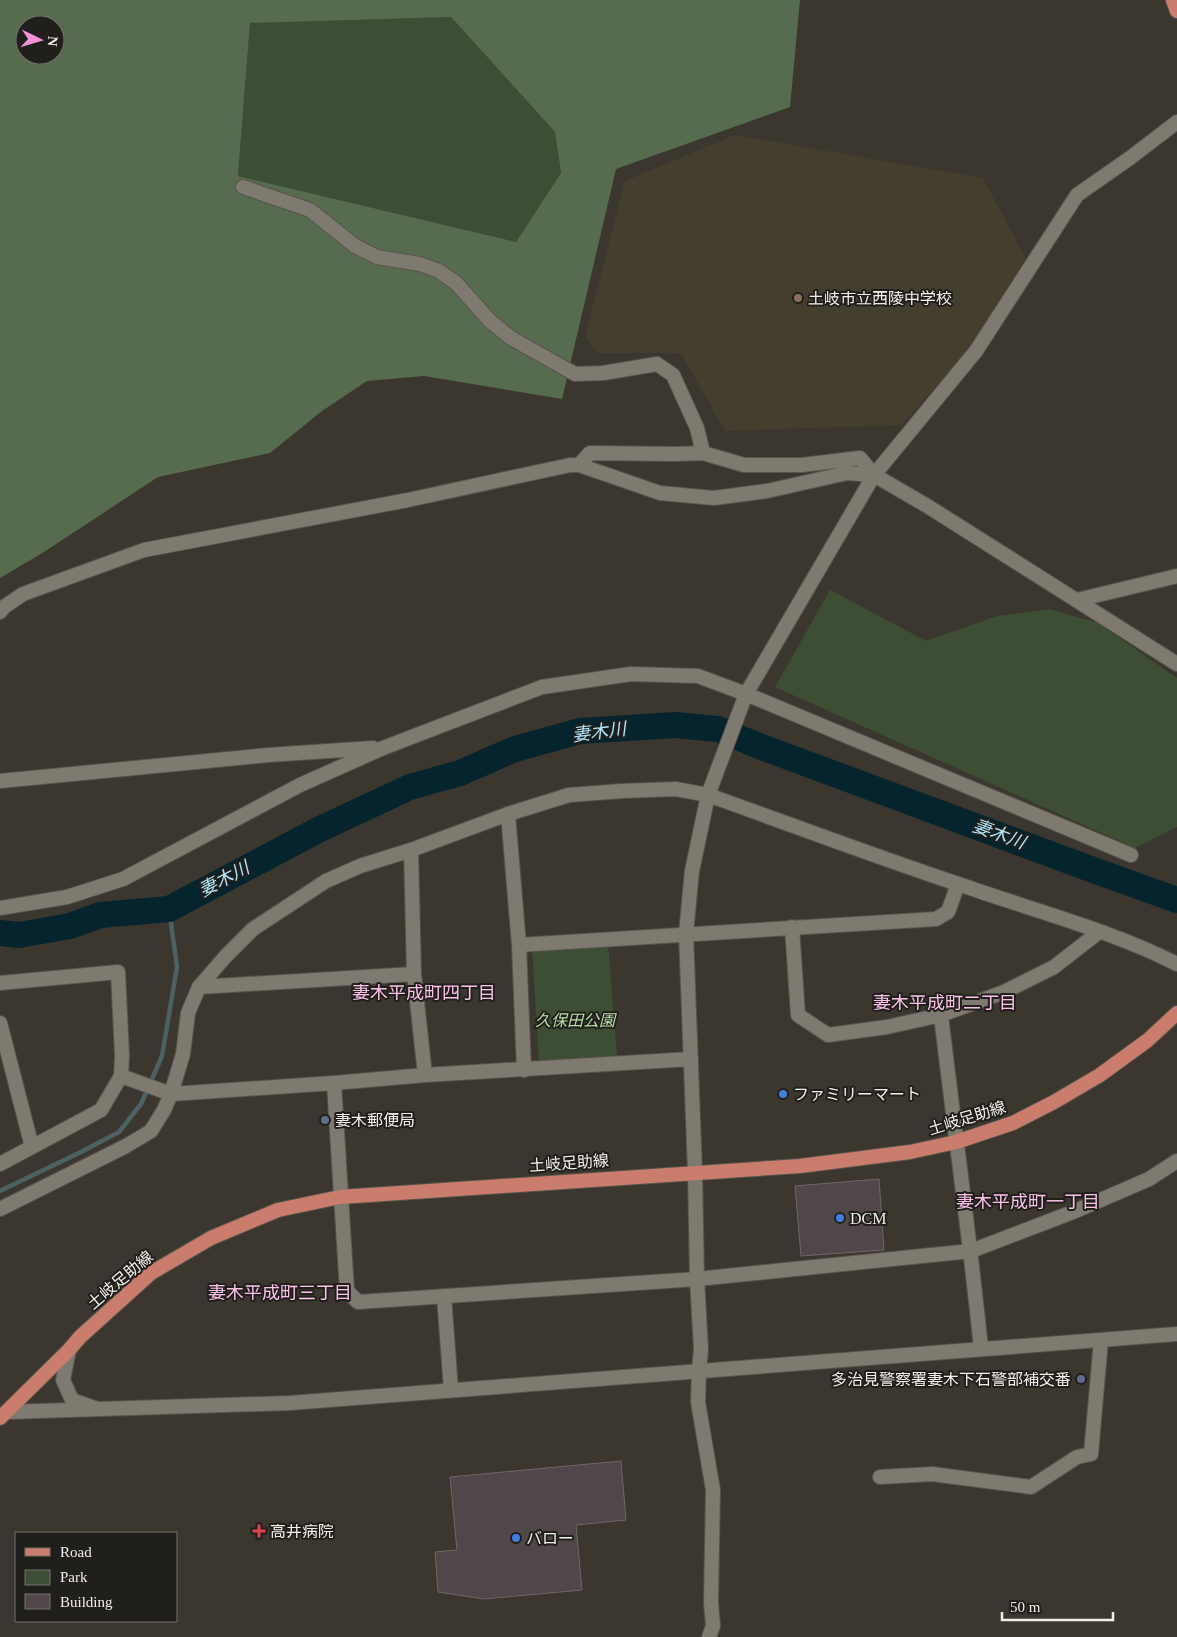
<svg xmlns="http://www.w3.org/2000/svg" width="1177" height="1637" viewBox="0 0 1177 1637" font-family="'Times New Roman','Noto Sans JP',serif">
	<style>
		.built { fill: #443e2f }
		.green { fill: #3d4e35 }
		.forest { fill: #576b4e; fill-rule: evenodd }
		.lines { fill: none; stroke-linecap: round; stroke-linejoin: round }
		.stream { stroke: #4c6166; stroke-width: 4.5 }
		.river { stroke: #06242e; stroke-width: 26 }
		.building { fill: #51464a; stroke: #71656a }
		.minor-casing { stroke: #58544d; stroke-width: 16 }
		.tertiary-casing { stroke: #58544d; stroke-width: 16 }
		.primary-casing { stroke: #58544d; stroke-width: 16 }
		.minor { stroke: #7f7a70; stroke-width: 14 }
		.tertiary { stroke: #7f7a70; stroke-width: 14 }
		.primary { stroke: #cb7d6d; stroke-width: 14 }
		.education-dot { fill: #8d6e63; stroke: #211f1b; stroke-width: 2 }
		.shop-dot { fill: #3f7fe0; stroke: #211f1b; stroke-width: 2 }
		.service-dot { fill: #5c6f8a; stroke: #211f1b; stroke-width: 2 }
		.health-dot { fill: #e0444e; stroke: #211f1b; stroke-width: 2 }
		.labels { text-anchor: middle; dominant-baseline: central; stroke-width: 4; stroke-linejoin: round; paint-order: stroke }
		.poi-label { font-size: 16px; fill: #f1eee9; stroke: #211f1b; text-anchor: start }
		.park-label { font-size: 16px; font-style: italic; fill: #bbdeaa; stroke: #211f1b }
		.street-label { font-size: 16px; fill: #f1eee9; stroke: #211f1b }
		.water-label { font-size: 18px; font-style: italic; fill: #b0e7fd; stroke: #211f1b }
		.neighbourhood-label { font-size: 18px; fill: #f9c1e7; stroke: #211f1b }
	</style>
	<rect width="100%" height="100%" fill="#3b372e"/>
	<!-- built -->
	<path class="built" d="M735 135 983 178 1026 259 963 357 901 425 725 431 681 353H598L585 337 625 181Z"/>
	<!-- green -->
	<g class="green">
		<path d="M451 17 555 132 561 174 516 242 238 176 250 23Z"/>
		<path d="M830 590 926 641 997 616 1049 609 1098 623 1177 678V827L1135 848 775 687Z"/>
		<path d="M608 943 617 1056 539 1062 532 947Z"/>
	</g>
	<!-- forest -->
	<path class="forest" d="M0 0H800L790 107 616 169 562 399 424 376 367 381 322 411 270 453 158 477 44 552 0 578ZM451 17 555 132 561 173 516 242 238 176 250 23ZM25 25H55V55H25Z"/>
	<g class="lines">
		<!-- stream -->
		<path class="stream" d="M0 1191 81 1152 119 1132 141 1104 162 1056 177 967 169 909"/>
		<!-- river -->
		<path class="river" d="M0 933 19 935 70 926 100 915 169 909 318 830 410 787 460 773 515 749 580 731 675 725 718 729 759 746 1096 871 1177 900"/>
	</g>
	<!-- building -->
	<g class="building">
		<path d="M879 1179 884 1250 801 1256 795 1186Z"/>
		<path d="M621 1461 626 1520 576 1525 582 1590 484 1599 438 1592 435 1552 457 1550 450 1477Z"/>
	</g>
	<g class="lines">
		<defs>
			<g id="minor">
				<path d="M243 187 310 210 355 246 377 257 420 264 439 271 456 283 490 321 511 338 575 374 603 373 657 364 673 375 697 428 703 453"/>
				<path d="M579 465 660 493 714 498 767 491 847 473 874 475"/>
				<path d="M1077 600 1177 576"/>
				<path d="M0 612 4 607 23 594 144 550 408 500 570 465H579L590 453 675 454 703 453 744 465H802L860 458 874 475 929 507 1177 664"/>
				<path d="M0 781 268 755 373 748"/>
				<path d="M508 814 519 945 524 1070"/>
				<path d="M411 850 414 974 425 1075"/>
				<path d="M0 908 67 897 123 879 300 785 383 748 542 687 631 674 698 676 746 694 1131 855"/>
				<path d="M792 927 798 1015 828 1035 887 1027 941 1015 1004 992 1054 967 1099 932"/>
				<path d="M519 945 936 919 948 912 958 884"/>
				<path d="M0 983 118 972 122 1055 121 1076 101 1110 0 1164"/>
				<path d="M199 987 414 974"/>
				<path d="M941 1015C954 1127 970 1238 981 1349"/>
				<path d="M0 1023 32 1147"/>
				<path d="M121 1076 171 1094 334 1083 425 1075 691 1059"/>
				<path d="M334 1083 347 1291 358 1302 697 1279 971 1251 1073 1212 1149 1179 1177 1161"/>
				<path d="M0 1209 126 1146 151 1131 164 1110 171 1094 183 1054 188 1013 199 987 225 957 253 929 326 881 360 866 411 850 508 814 569 795 622 791 676 789 708 795C795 826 882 859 970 888 1039 912 1112 931 1177 964"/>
				<path d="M444 1296 451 1390"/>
				<path d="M69 1350 63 1380 72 1400 95 1408"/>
				<path d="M699 1371 698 1402 713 1490 711 1603 713 1626 709 1637"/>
				<path d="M880 1477 932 1474 1031 1487 1077 1457 1091 1454 1101 1340"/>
			</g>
			<g id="tertiary">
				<path d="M699 1371 701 1349 697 1279 695 1172 686 933 692 871 708 795 746 694 874 475 976 351 1077 195 1130 158 1177 122"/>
				<path d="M7 1412 290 1403 1177 1334"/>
			</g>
			<g id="primary">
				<path d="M1173 0 1177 11"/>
				<path d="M0 1418 69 1350 80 1337 151 1273 211 1238 278 1210 340 1197 800 1166 910 1152 956 1142 1013 1123 1054 1102 1100 1075 1148 1040 1177 1013"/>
			</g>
		</defs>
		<!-- minor casing -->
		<use href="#minor" class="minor-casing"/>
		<!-- tertiary casing -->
		<use href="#tertiary" class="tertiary-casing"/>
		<!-- primary casing -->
		<use href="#primary" class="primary-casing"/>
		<!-- minor -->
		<use href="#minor" class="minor"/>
		<!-- tertiary -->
		<use href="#tertiary" class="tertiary"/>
		<!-- primary -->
		<use href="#primary" class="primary"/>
	</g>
	<!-- markers -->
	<circle class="education-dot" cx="798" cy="298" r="5"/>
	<g class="shop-dot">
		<circle cx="783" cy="1094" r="5"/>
		<circle cx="840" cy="1218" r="5"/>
		<circle cx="516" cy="1538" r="5"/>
	</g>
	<g class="service-dot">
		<circle cx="325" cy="1120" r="5"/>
		<circle cx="1081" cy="1379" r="5"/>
	</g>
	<path class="health-dot" d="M256.5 1523.5h5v5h5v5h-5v5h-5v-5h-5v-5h5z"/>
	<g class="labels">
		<!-- poi labels -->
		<g class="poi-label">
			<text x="808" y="298">土岐市立西陵中学校</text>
			<text x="793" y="1094">ファミリーマート</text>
			<text x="335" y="1120">妻木郵便局</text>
			<text x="850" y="1218">DCM</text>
			<text x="1071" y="1379" text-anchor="end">多治見警察署妻木下石警部補交番</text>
			<text x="270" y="1531">高井病院</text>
			<text x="526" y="1538">バロー</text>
		</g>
		<!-- park labels -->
		<g class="park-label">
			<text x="575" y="1020">久保田公園</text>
		</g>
		<!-- street labels -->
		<g class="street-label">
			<text transform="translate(967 1118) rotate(-17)">土岐足助線</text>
			<text transform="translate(569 1163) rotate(-4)">土岐足助線</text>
			<text transform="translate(120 1280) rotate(-40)">土岐足助線</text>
		</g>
		<!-- water labels -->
		<g class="water-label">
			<text transform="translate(599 732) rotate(-7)">妻木川</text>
			<text transform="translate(999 834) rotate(20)">妻木川</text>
			<text transform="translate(224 879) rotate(-28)">妻木川</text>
		</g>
		<!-- neighbourhood labels -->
		<g class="neighbourhood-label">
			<text x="424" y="993">妻木平成町四丁目</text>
			<text x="945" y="1003">妻木平成町二丁目</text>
			<text x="1028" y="1202">妻木平成町一丁目</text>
			<text x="280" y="1293">妻木平成町三丁目</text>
		</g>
	</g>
	<!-- legend -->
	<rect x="15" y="1532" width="162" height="90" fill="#211f1b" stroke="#74726d"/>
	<rect x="25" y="1548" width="25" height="8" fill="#cb7d6d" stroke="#74726d"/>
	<text x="60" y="1557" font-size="15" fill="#f1eee9">Road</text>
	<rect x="25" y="1570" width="25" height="15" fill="#3d4e35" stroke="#74726d"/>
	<text x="60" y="1582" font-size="15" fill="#f1eee9">Park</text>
	<rect x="25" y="1594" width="25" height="15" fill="#51464a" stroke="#74726d"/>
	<text x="60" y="1607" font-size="15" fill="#f1eee9">Building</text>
	<!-- north arrow -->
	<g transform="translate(40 40) rotate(95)"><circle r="24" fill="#211f1b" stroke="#74726d"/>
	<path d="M0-4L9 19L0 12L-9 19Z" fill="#f391d6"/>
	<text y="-8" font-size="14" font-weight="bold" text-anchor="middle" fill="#f1eee9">N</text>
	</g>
	<!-- scale -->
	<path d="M1002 1612v8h111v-8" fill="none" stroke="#f1eee9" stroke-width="2.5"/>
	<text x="1010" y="1612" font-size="15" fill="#f1eee9" stroke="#211f1b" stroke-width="4" paint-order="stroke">50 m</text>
</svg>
